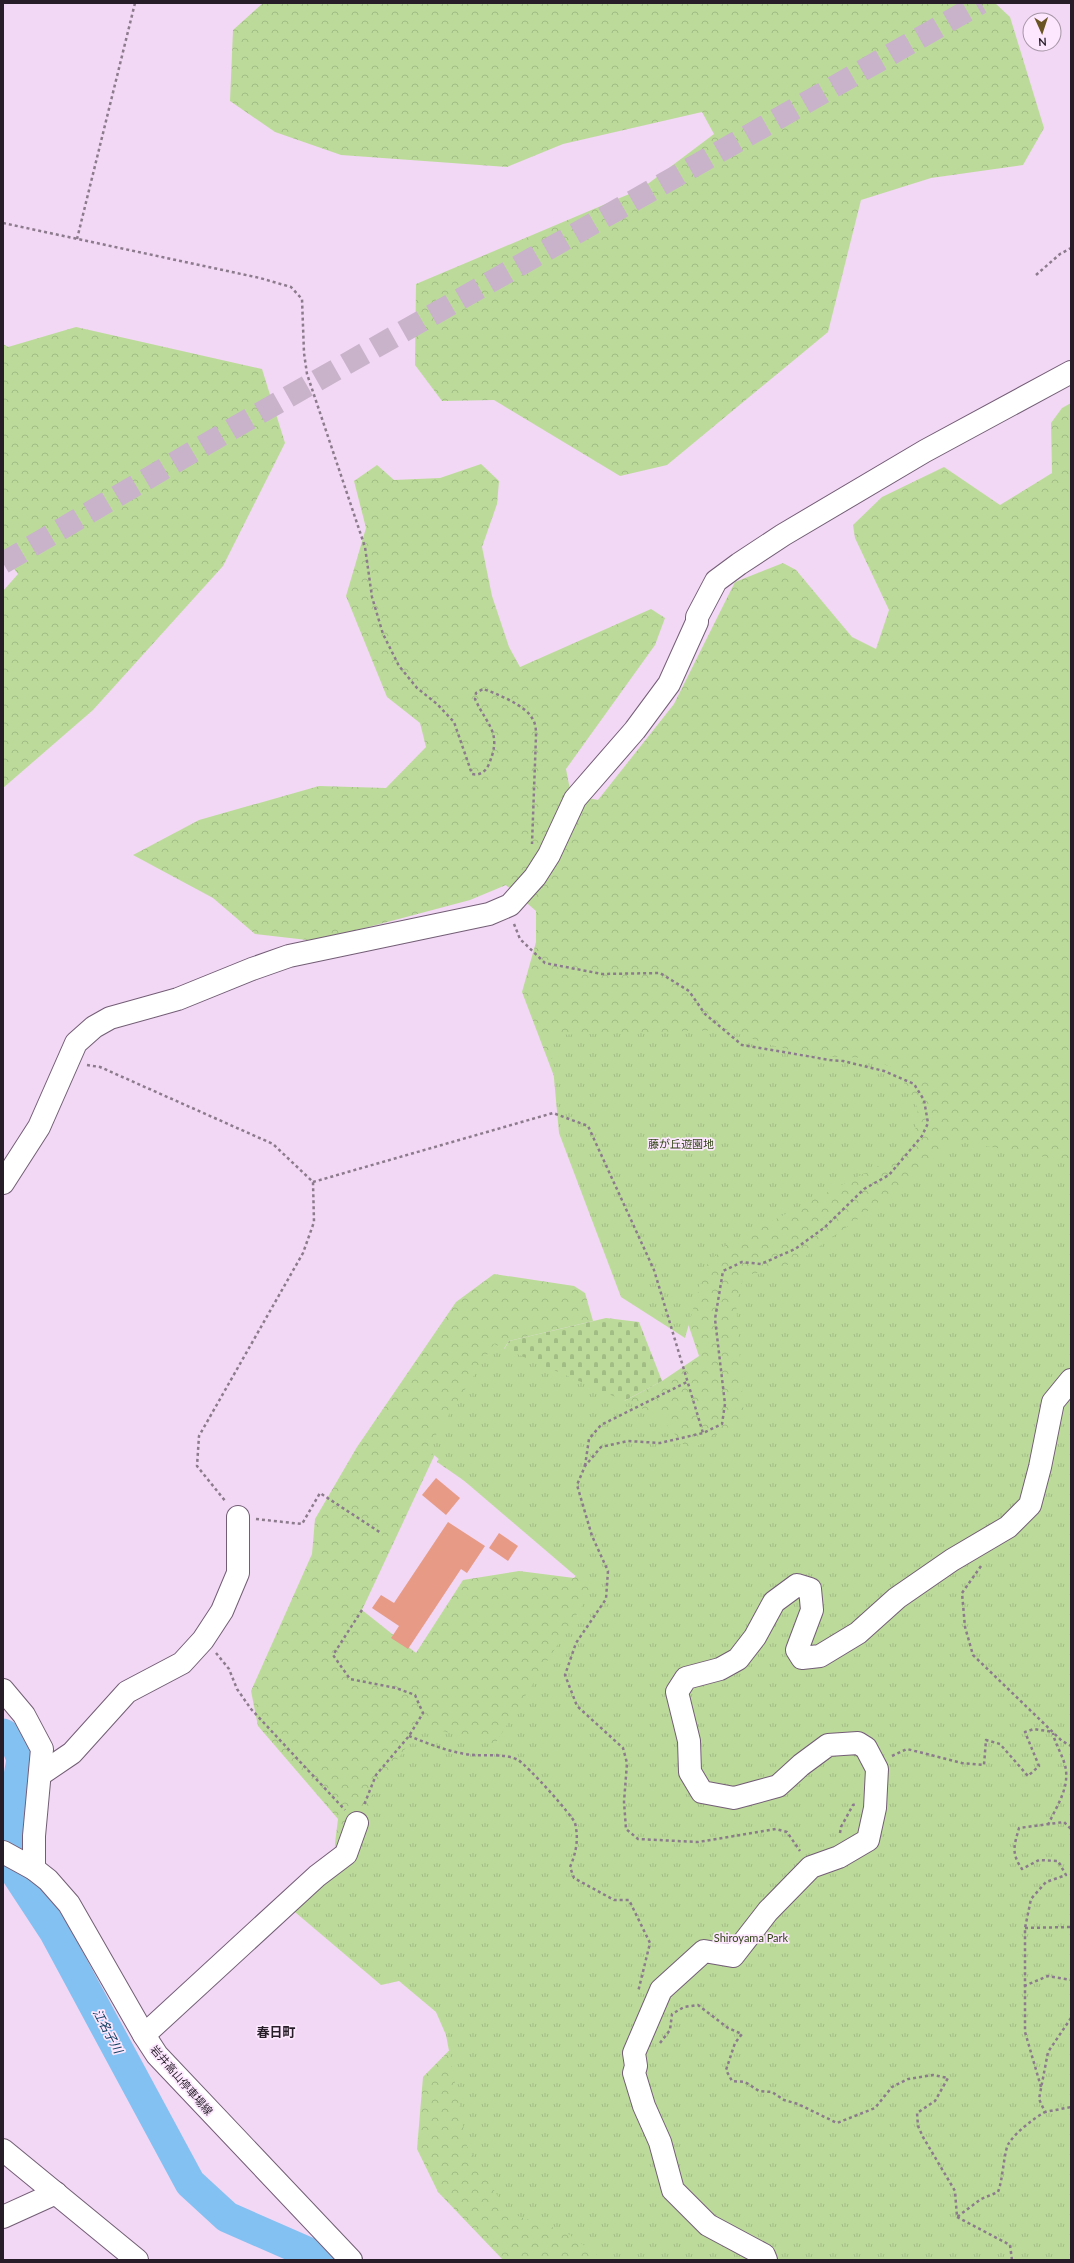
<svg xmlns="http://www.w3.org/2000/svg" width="1074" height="2263" viewBox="0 0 1074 2263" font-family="Lato,'Noto Sans JP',sans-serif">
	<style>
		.forest { fill: url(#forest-crowns) }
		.cemetery { fill: url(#cemetery-stones) }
		.park { fill: url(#park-tufts) }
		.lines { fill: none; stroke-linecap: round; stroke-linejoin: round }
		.river { stroke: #84c1f3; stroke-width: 31 }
		.building { fill: #e79b87 }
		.minor-tunnel { stroke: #c9b3cb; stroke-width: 22; stroke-dasharray: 22 11; stroke-linecap: butt }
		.minor-casing { stroke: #735d76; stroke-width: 24 }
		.major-casing { stroke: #735d76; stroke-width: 24 }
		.path { stroke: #8c7a8d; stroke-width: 2.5; stroke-dasharray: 3 3; stroke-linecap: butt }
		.minor { stroke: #fff; stroke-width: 22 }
		.major { stroke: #fff; stroke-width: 22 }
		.labels { text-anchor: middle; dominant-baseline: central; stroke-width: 3.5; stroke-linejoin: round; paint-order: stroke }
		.park-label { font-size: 11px; fill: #324516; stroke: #fce7fe }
		.street-label { font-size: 11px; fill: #271d28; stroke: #fce7fe }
		.water-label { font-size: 12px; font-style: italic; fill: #0d3c5d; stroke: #fce7fe }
		.quarter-label { font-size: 13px; font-weight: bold; fill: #271d28; stroke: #fce7fe }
	</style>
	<defs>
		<pattern id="forest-crowns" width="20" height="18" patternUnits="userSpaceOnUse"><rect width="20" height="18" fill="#bcdb9a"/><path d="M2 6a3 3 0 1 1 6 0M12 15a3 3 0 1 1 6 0" fill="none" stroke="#a2bc85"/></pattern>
		<pattern id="cemetery-stones" width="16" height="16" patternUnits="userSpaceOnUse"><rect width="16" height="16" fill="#bcdb9a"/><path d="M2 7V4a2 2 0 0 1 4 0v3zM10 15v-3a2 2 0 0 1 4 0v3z" fill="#a2bc85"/></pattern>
		<pattern id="park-tufts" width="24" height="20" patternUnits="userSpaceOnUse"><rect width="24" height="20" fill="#bcdb9a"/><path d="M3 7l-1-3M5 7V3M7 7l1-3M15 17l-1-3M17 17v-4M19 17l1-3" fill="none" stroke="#a2bc85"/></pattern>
	</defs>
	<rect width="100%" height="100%" fill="#f2d8f4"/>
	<!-- forest -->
	<g class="forest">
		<path d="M263 3H995L1010 17 1044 128 1023 165 931 178 861 200 828 332 667 465 620 476 494 400 442 401 415 365 416 284 641 189 714 134 702 112 563 144 507 167 341 155 275 132 230 101 233 30Z"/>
		<path d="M76 327 262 369 285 443 223 566 93 710 3 788V591L18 574 3 554V344L8 347Z"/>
		<path d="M1071 403V2260H503L438 2192 417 2149 423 2077 487 2012 333 1910 335 1843 338 1819 258 1726 251 1691 312 1554 315 1519 357 1447 456 1302 494 1274 574 1286 585 1293 593 1321 509 1341 436 1452 362 1610 416 1653 463 1580 519 1571 574 1578 581 1569 598 1415 662 1381 699 1356 671 1274 560 1092 522 992 536 942V911L506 885 470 900 316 941 255 934 213 898 133 855 199 820 319 786 386 788 426 747 420 723 387 697 346 596 366 528 354 481 377 465 394 480 440 478 481 464 499 481 497 504 482 547 492 596 509 647 520 667 651 609 665 618 655 645 566 769 571 795 598 800 674 704 735 582 783 563 796 570 852 637 876 649 889 610 855 538 853 525 882 497 944 467 1000 505 1052 473 1051 423 1062 408Z"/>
	</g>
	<!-- cemetery -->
	<path class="cemetery" d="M606 1318 639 1322 662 1381 598 1415 508 1511 437 1462 509 1341Z"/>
	<!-- park -->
	<g class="park">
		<path d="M728 1030 764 1043 812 1056 868 1058 896 1069 918 1108 913 1148 726 1245 705 1267 685 1338 621 1297 559 1133 550 1035Z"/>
		<path d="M954 1140 1071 1162V2260H604L564 2231 508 2213 467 2146 446 2035 436 2012 399 1981 381 1985 289 1907 351 1858 375 1790 422 1726 495 1744 592 1590 427 1449 494 1344 659 1416 689 1451 744 1418 736 1303 744 1276 796 1263 858 1219Z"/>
	</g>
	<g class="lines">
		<!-- river -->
		<path class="river" d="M3 1734 10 1738 18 1749 22 1759 17 1788 13 1843 16 1873 54 1931 190 2183 227 2217 325 2260"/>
	</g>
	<!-- building -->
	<g class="building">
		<path d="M436 1478 460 1498 446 1515 422 1495Z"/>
		<path d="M448 1522 485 1546 467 1573 461 1569 408 1649 391 1638 399 1626 372 1608 381 1595 394 1603Z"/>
		<path d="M499 1533 518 1546 508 1561 489 1548Z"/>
	</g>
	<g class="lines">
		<!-- minor-tunnel -->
		<path class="minor-tunnel" d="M3 563 237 426 981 3"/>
		<defs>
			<g id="minor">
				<path d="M3 1183 39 1127 76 1043 94 1027 110 1018 178 999 252 969 289 956 489 914 510 905 535 877 549 855 575 799 635 730 669 684 697 622V617L716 581 739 564 783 535 925 451 1071 372"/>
				<path d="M3 1690 24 1715 42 1749 34 1836V1869"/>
				<path d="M41 1774 72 1753 127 1692 182 1663 203 1640 222 1611 238 1573V1517"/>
				<path d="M144 2035 317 1876 346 1854 357 1823"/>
				<path d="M3 2150 137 2260"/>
				<path d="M3 2217 56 2193"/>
				<path d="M766 2260 764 2255 708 2225 673 2190 660 2142 644 2106 634 2073 636 2066 634 2053 661 1990 704 1951 733 1956 768 1911 811 1867 839 1857 868 1840 875 1808 877 1769 866 1748 858 1743 828 1745 801 1765 778 1786 734 1798 702 1792 690 1772 689 1741 677 1692 686 1678 720 1669 738 1659 755 1637 774 1602 797 1585 810 1589 812 1610 797 1650 802 1658 820 1656 858 1633 897 1598 952 1560 1008 1527 1030 1505 1040 1467 1053 1402 1071 1380"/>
			</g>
			<path id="major" d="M3 1852 34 1869 48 1880 69 1904 144 2035 157 2055 351 2260"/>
		</defs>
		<!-- minor casing -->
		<use href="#minor" class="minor-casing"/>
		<!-- major casing -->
		<use href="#major" class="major-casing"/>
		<!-- path -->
		<g class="path">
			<path d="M3 223 260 278 291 287 302 299 304 353 307 374 365 547 372 597 383 634 399 666 417 688 437 704 454 722 472 774C479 776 485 772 488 766 503 733 488 727 475 699L476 693 483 689C496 693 526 706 532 718 536 724 536 730 536 736L532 844"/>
			<path d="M77 239 135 3"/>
			<path d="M1036 275 1060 254 1071 248"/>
			<path d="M514 924 520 939 545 963 602 974 660 973 689 991 705 1014 742 1045 830 1060 843 1061 884 1071 914 1084 924 1100 928 1123 922 1136 889 1175 864 1189 824 1228 795 1249 761 1264 742 1262 723 1271 715 1319 725 1404 722 1424 703 1433 660 1443 628 1441 601 1447 585 1466 577 1485 592 1536 608 1571 606 1599 576 1643 565 1675 577 1706 623 1748 627 1763 624 1802 626 1829 638 1839 698 1842 776 1829 787 1832 800 1851"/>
			<path d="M87 1065 100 1067 273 1144 313 1182 314 1222 303 1253 199 1436 197 1466 226 1502"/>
			<path d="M313 1182 553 1113 588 1126 654 1270 703 1433"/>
			<path d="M585 1466 589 1439 601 1425 687 1382"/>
			<path d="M256 1519 302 1524 320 1493 381 1533"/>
			<path d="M981 1566 962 1593 965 1627 973 1655 1062 1741 1071 1746"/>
			<path d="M362 1610 333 1655 350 1679 396 1688 415 1695 423 1713 409 1736 376 1775 364 1805"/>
			<path d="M216 1653 229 1669 237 1689 251 1709 345 1810"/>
			<path d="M409 1736C429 1744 451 1753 473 1755 487 1756 505 1753 518 1760 527 1765 572 1815 575 1823 579 1839 576 1853 570 1867L574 1878 614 1900H629L650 1943 638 1992"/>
			<path d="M892 1756 907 1749 962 1763 984 1765 986 1740 1000 1744 1028 1776 1039 1766 1025 1732 1034 1729 1053 1732"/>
			<path d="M1048 1825C1057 1805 1072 1785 1064 1762 1061 1752 1055 1744 1053 1733"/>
			<path d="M840 1833 841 1827 853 1805 856 1804"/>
			<path d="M1025 1928 1071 1927"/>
			<path d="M1024 1986 1048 1976 1071 1980"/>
			<path d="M1071 2018 1048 2052 1039 2099 1045 2112 1071 2107"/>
			<path d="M660 2043 670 2030 672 2014 684 2007 698 2005 728 2028 742 2034 735 2043 726 2070 732 2081 745 2082 759 2091 772 2092 784 2100 798 2104 837 2123 875 2108 892 2087 908 2079 933 2075 948 2078 935 2101 917 2113 918 2126 923 2137 955 2191 957 2217 981 2199 998 2192C1003 2180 1004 2149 1009 2143 1017 2131 1033 2119 1045 2112"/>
			<path d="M1041 2087 1025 2032V1928L1031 1899 1046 1882 1066 1875 1058 1861 1039 1860 1022 1869C1011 1853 1014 1846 1019 1828L1064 1822 1071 1829"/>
			<path d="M957 2217 1010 2245 1012 2260"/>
		</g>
		<!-- minor -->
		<use href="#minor" class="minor"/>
		<!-- major -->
		<use href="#major" class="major"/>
	</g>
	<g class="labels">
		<!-- park labels -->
		<g class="park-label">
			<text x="681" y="1143">藤が丘遊園地</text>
			<text x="751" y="1937">Shiroyama Park</text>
		</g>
		<!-- street labels -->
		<g class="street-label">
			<text transform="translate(182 2080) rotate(49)">岩井高山停車場線</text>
		</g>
		<!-- water labels -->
		<g class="water-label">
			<text transform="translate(108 2031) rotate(62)">江名子川</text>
		</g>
		<!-- quarter labels -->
		<g class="quarter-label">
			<text x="276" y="2032">春日町</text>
		</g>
	</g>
	<!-- border -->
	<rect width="1074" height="2263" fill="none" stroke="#271d28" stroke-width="8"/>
	<!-- north arrow -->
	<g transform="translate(1042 32) rotate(177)"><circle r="19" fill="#fce7fe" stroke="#a796a8"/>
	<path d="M0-3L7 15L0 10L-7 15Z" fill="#6a5423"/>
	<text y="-6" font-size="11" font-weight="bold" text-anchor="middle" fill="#271d28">N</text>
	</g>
</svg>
